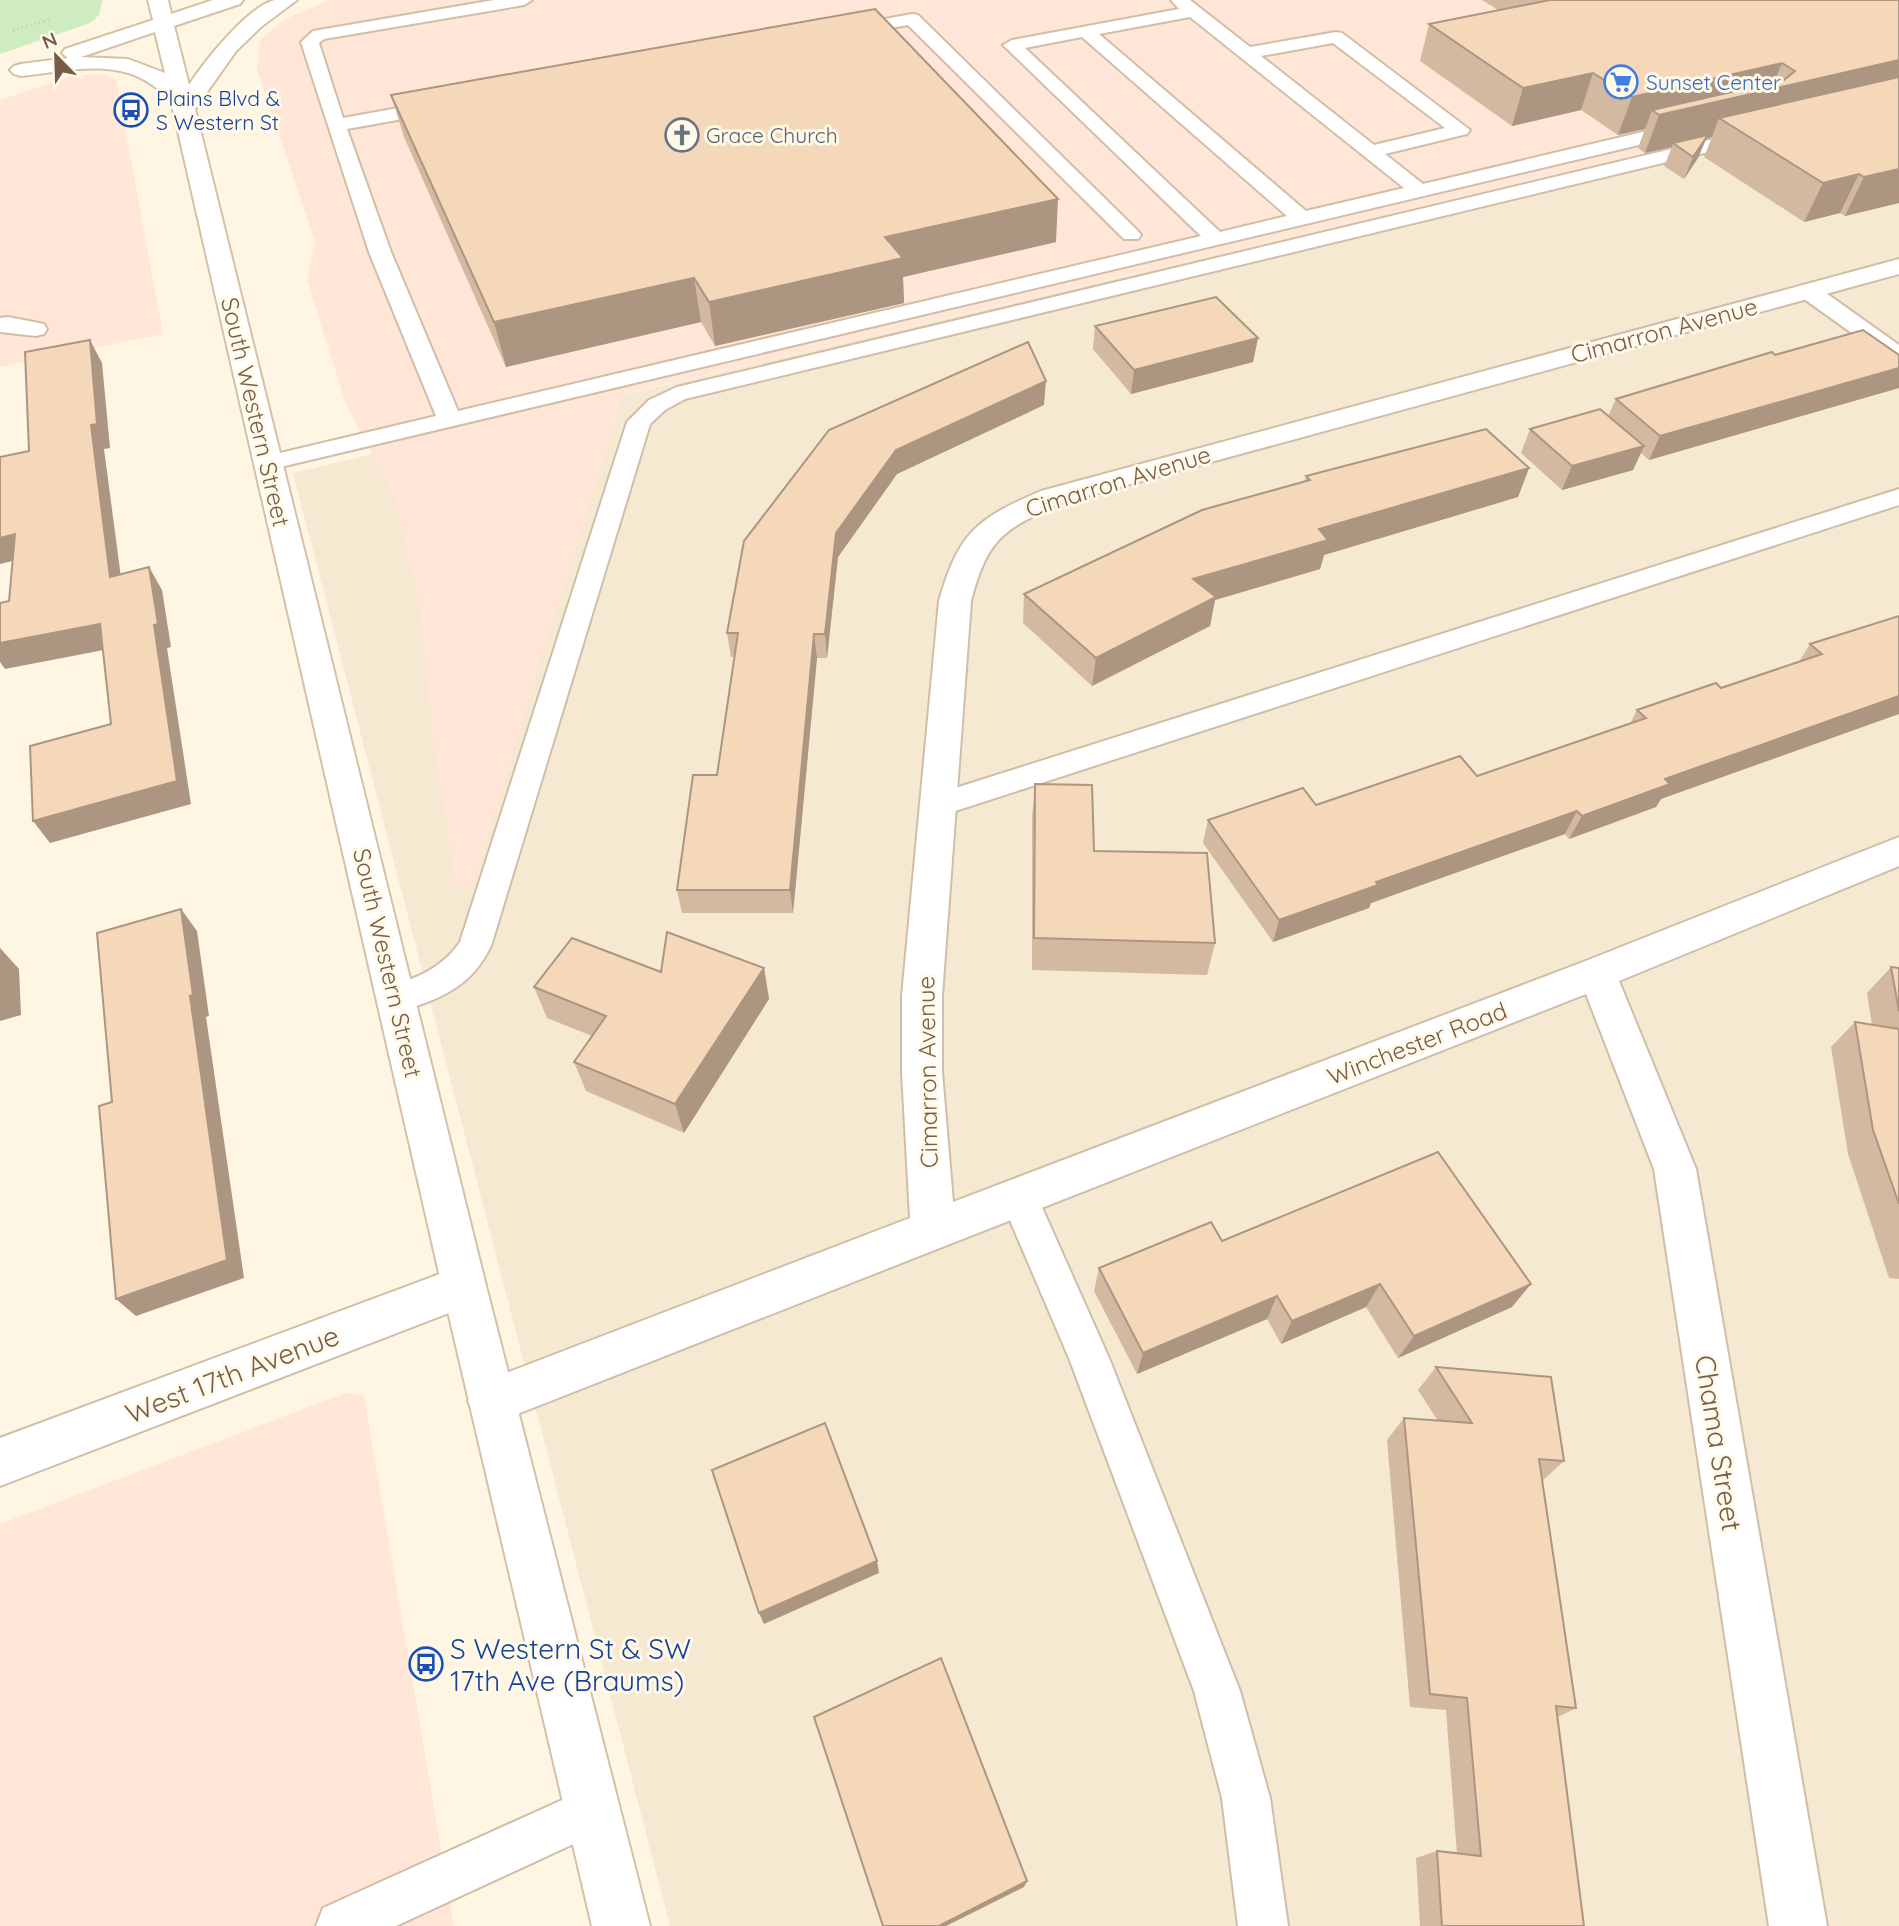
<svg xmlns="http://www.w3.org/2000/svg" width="1899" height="1926" viewBox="0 0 1899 1926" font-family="Quicksand,sans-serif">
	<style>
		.residential { fill: #f6e9d1 }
		.commercial { fill: #ffe6d6 }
		.green { fill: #ceecc0 }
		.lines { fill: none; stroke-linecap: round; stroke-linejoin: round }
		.service-casing { stroke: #d0bea9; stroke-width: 4 }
		.minor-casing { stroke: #d0bea9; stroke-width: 4 }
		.secondary-casing { stroke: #d5c1a8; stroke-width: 4 }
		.path { stroke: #daba9c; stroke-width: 2.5; stroke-dasharray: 1 3.5; stroke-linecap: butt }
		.service { fill: #fff; fill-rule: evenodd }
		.minor { fill: #fff; fill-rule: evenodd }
		.secondary { fill: #fff; fill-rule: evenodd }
		.wall { fill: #d3b99f }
		.shaded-wall { fill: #ac9682 }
		.building { fill: #f5d7b9; stroke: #ac9682; stroke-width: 2 }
		.labels { text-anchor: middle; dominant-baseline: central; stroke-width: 6; stroke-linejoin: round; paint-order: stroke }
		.far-shop-label { font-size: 21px; fill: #366cbe; stroke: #fff9ea; text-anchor: start }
		.far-transit-label { font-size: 21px; fill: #164399; stroke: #fff9ea; text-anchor: start }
		.far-worship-label { font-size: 21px; fill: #5b616d; stroke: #fff9ea; text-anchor: start }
		.street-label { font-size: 24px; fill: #775d47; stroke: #fff9ea }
		.near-street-label { font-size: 28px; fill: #775d47; stroke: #fff9ea }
		.near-transit-label { font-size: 28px; fill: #164399; stroke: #fff9ea; text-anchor: start }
	</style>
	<rect width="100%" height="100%" fill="#fef6e3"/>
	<!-- residential -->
	<path class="residential" d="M1899 93V1926H670L293 473Z"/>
	<!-- commercial -->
	<g class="commercial">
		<path d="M329 0H1899V93L624 394 530 695 474 885 456 887 432 732 420 611 395 498 346 405 307 279 315 242 257 69 260 40 284 20Z"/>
		<path d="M102 74 116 79 163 334 0 367V100L72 76Z"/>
		<path d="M346 1393 364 1395 454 1926H0V1524Z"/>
	</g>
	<!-- green -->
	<path class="green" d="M0 0H102V2L99 15 90 23 0 54Z"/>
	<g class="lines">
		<defs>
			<g id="service">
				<path d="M494 0H532L524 5 324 39 319 43 343 118 442 100 451 106 442 112 347 129 391 252 458 411 1201 236 1003 45 1012 40 1179 9 1171 0H1190L1250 47 1336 32 1342 33 1470 130 1467 134 1385 154 1423 184 1685 122 1695 128 1685 134 268 470 259 468 256 463 259 458 436 416 369 252 301 42 313 31 319 30ZM1190 17 1404 188 1306 211 1099 34ZM1082 37 1287 216 1220 232 1025 48ZM1333 43 1445 128 1374 145 1261 56Z"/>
				<path d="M912 14 918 15 1138 231 1141 235 1138 239H1124L908 25 846 36 837 31 846 26Z"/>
				<path d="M1751 130 1761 136 1758 140 685 399 665 410 650 424 491 946C475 978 455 992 422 1004 408 1009 399 1014 385 1009L380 999 385 989C415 978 441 970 460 942L627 422 649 400 677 387Z"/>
				<path d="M1808 284 1816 286 1899 345V363L1891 361 1800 296 1797 291 1800 286Z"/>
				<path d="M8 317 44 324 47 329 44 334 36 336 0 332V318Z"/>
				<path d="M1899 489V505L949 813 938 816 927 813 923 805 927 797Z"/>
				<path d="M1019 1180 1032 1185 1109 1358 1240 1691 1270 1798 1288 1926H1238L1222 1798 1194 1691 1069 1358 1000 1197 1006 1185Z"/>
				<path d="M593 1786 610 1793 617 1810 610 1827 396 1926H316L323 1908Z"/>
			</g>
			<g id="minor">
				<path d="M1899 259V274L1061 503C1003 530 988 537 971 601L942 996V1072L953 1202 1583 962 1899 837V866L1619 981 1696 1169 1827 1926H1769L1654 1169 1586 994 492 1424 475 1417 468 1401 475 1385 910 1218 902 1072V996L939 601C959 532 976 519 1041 491Z"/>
				<path d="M464 1265 480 1271 486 1286 480 1301 0 1486V1438Z"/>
			</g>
			<path id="secondary" d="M148 0H168L171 14 213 0H243L240 4 174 26 189 85C204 62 248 6 275 0 281 0 290 0 297 0L262 26 236 51 195 109 486 1286 650 1926H592L442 1286 172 105C134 53 77 70 21 76L14 74 10 70 14 66 21 64 68 58 62 53 65 49 153 20ZM155 32 165 73 128 59 81 57Z"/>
		</defs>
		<!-- service casing -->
		<use href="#service" class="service-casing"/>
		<!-- minor casing -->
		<use href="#minor" class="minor-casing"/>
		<!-- secondary casing -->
		<use href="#secondary" class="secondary-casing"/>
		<!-- path -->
		<path class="path" d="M13 30 52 19"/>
		<!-- service -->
		<use href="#service" class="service"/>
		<!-- minor -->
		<use href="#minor" class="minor"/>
		<!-- secondary -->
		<use href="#secondary" class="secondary"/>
	</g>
	<!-- wall -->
	<g class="wall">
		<path d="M1482 0H1899V203L1845 216 1840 213 1804 222 1704 157 1712 137 1706 139 1698 158 1684 179 1664 166 1672 147 1645 153 1638 148 1645 129 1618 135 1581 110 1512 126 1420 61 1429 24 1498 10Z"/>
		<path d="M391 95 1056 242 903 277 904 303 715 346 701 322 506 367 404 137Z"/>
		<path d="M1095 326 1258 338 1253 362 1131 394 1093 349Z"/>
		<path d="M1775 355 1899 388 1649 460 1641 453 1633 470 1562 490 1521 453 1530 429 1608 416 1616 399Z"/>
		<path d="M1044 405 897 474 838 557 827 658H817L793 913H682L677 890 717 775 735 657H731L727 633 744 541Z"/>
		<path d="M1529 468 1518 497 1324 555 1320 569 1215 600 1210 626 1092 686 1023 623 1024 594 1305 481 1306 476Z"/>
		<path d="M1899 616 1661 799 1656 807 1569 839 1565 834 1371 903 1369 908 1273 942 1203 843 1208 820 1316 805 1477 776 1630 724 1637 710 1721 688 1799 662 1810 644Z"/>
		<path d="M1035 784 1094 851 1215 943 1207 975 1032 970V818Z"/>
		<path d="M1891 967 1899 968V1279L1889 1278 1848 1154 1831 1047 1855 1022 1872 1025 1867 993Z"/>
		<path d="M764 968 769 999 684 1133 586 1091 574 1062 592 1036 547 1018 534 987 661 972Z"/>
		<path d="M1222 1241 1512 1307 1398 1358 1366 1307 1281 1344 1267 1319 1137 1374 1094 1291 1099 1268Z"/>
		<path d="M1436 1367 1564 1461 1542 1481 1576 1708 1558 1717 1584 1926H1420L1416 1858 1437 1851 1457 1854 1446 1710 1410 1707 1387 1440 1404 1418 1438 1421 1418 1390Z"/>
	</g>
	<!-- shaded-wall -->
	<g class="shaded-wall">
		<path d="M1899 60V93L1719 118 1712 137 1706 139 1698 158 1684 179 1693 157 1673 143 1672 147 1645 153 1659 115 1652 110 1645 129 1618 135 1632 97 1782 63 1771 89Z"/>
		<path d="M1593 73 1581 110 1512 126 1523 88Z"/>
		<path d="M1899 169V203L1845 216 1864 177Z"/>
		<path d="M1859 174 1840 213 1804 222 1823 183Z"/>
		<path d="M1058 199 1056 242 903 277 904 303 715 346 709 302 885 237Z"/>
		<path d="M694 278 701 322 506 367 494 322Z"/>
		<path d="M1258 338 1253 362 1131 394 1134 370Z"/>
		<path d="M90 340 102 363 110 448 104 449 124 600 110 577 91 425Z"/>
		<path d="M1899 368V388L1649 460 1660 436Z"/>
		<path d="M1046 381 1044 405 897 474 838 557 827 658 825 634 836 533 896 450Z"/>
		<path d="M1644 446 1633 470 1562 490 1572 466Z"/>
		<path d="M1529 468 1518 497 1324 555 1320 569 1215 600 1210 626 1092 686 1096 658 1193 579 1319 529Z"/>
		<path d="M15 534 30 557 0 564V538Z"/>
		<path d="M149 567 162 590 171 647 167 648 191 804 50 843 33 821 177 781 154 625Z"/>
		<path d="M100 624 114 648 5 669 0 662V643Z"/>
		<path d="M814 634 817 658 793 913 790 890Z"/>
		<path d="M1899 696V714L1661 799 1656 807 1569 839 1582 816 1665 779Z"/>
		<path d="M1577 811 1565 834 1371 903 1369 908 1273 942 1279 920 1376 882Z"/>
		<path d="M181 909 197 931 209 1016 206 1017 244 1278 136 1316 116 1299Z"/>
		<path d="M0 948 19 969 21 1015 0 1021Z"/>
		<path d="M764 968 769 999 684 1133 675 1104Z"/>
		<path d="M1380 1284 1366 1307 1281 1344 1292 1321Z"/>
		<path d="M1531 1284 1512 1307 1398 1358 1414 1336Z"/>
		<path d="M1277 1296 1267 1319 1137 1374 1143 1353Z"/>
		<path d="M877 1561 879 1573 764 1624 759 1613Z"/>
		<path d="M1027 1881 1024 1887 946 1926H939Z"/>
	</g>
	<!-- building -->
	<g class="building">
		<path d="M1550 0H1899V60L1659 115 1652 110 1784 80 1795 71 1782 63 1632 97 1593 73 1523 88 1429 24Z"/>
		<path d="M875 9 1058 199 885 237 903 258 709 302 694 278 494 322 391 95Z"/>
		<path d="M1899 77V169L1864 177 1859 174 1823 183 1719 118Z"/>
		<path d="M1708 135 1693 157 1673 143Z"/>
		<path d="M1216 297 1258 338 1134 370 1095 326Z"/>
		<path d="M1863 330 1899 355V368L1660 436 1616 399 1772 352 1775 355Z"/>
		<path d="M90 340 97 424 91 425 110 577 149 567 158 624 154 625 177 781 33 821 30 746 111 724 100 624 0 643V603L9 601 15 534 0 538V457L29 451 25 352Z"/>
		<path d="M1028 342 1046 381 896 450 836 533 825 634H814L790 890H677L693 775H717L738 633H727L744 541 829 430Z"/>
		<path d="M1600 409 1644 446 1572 466 1530 429Z"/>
		<path d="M1486 429 1529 468 1319 529 1328 540 1193 579 1216 597 1096 658 1024 594 1202 510 1310 480 1306 476Z"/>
		<path d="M1899 616V696L1665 779 1670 784 1582 816 1577 811 1376 882 1378 885 1279 920 1208 820 1303 788 1316 805 1460 756 1477 776 1646 718 1637 710 1716 683 1721 688 1822 654 1810 644Z"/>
		<path d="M1035 784 1092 785 1094 851 1207 853 1215 943 1034 938Z"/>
		<path d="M181 909 193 995 190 996 227 1260 116 1299 99 1106 112 1102 97 933Z"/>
		<path d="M667 932 764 968 675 1104 574 1062 606 1016 534 987 572 938 661 972Z"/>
		<path d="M0 964 1 993 0 994Z"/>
		<path d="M1891 967 1899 968V1011Z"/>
		<path d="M1855 1022 1899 1029V1204L1873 1130Z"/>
		<path d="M1438 1152 1531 1284 1414 1336 1380 1284 1292 1321 1277 1296 1143 1353 1099 1268 1211 1222 1222 1241Z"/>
		<path d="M1436 1367 1551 1377 1564 1461 1539 1459 1576 1708 1556 1706 1584 1926H1442L1437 1851 1481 1856 1467 1698 1430 1694 1404 1418 1472 1423Z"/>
		<path d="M825 1423 877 1561 759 1613 712 1470Z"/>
		<path d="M941 1658 1027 1881 939 1926H883L814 1717Z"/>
	</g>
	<!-- icons -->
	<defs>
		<symbol id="supermarket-ring" viewBox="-11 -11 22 22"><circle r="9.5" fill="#fff9ea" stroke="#3f7fe0" stroke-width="1.5"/><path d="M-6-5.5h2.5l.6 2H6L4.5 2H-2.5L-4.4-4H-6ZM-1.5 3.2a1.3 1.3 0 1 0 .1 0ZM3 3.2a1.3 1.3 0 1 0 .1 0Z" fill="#3f7fe0"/></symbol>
		<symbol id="bus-ring" viewBox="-11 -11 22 22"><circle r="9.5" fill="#fff9ea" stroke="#1a4fb4" stroke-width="1.5"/><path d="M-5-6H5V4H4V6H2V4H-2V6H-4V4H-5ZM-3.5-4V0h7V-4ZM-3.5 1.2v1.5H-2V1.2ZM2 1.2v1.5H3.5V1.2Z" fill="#1a4fb4"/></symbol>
		<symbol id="church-ring" viewBox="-11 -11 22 22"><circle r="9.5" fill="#fff9ea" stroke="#6b7280" stroke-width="1.5"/><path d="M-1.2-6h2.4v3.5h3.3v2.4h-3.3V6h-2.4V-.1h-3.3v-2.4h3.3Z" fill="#6b7280"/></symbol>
	</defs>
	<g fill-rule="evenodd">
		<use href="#supermarket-ring" x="1602" y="63" width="38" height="38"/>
		<use href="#bus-ring" x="112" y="91" width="38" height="38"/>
		<use href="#church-ring" x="663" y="116" width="38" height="38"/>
		<use href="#bus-ring" x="407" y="1645" width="38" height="38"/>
	</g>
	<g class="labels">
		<!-- far-shop labels -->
		<g class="far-shop-label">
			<text x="1646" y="82">Sunset Center</text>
		</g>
		<!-- far-transit labels -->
		<g class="far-transit-label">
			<text x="156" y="98">Plains Blvd &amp;<tspan x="156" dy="24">S Western St</tspan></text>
		</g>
		<!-- far-worship labels -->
		<g class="far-worship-label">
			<text x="706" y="135">Grace Church</text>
		</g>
		<!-- street labels -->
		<g class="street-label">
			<text transform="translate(1664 330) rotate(-15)">Cimarron Avenue</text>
			<text transform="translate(256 412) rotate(77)">South Western Street</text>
			<text transform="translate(1118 481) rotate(-17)">Cimarron Avenue</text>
			<text transform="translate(388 963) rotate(77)">South Western Street</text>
			<text transform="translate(1417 1043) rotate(-21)">Winchester Road</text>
			<text transform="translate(927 1072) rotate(-91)">Cimarron Avenue</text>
		</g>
		<!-- near-street labels -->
		<g class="near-street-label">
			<text transform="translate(232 1374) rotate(-21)">West 17th Avenue</text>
			<text transform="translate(1719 1443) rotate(81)">Chama Street</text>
		</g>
		<!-- near-transit labels -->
		<g class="near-transit-label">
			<text x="450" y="1648">S Western St &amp; SW<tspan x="450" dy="32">17th Ave (Braums)</tspan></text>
		</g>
	</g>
	<!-- north arrow -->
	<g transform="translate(56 56) rotate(337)" stroke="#fff9ea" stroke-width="5" paint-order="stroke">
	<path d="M0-5L12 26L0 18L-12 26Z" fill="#775d47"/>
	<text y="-10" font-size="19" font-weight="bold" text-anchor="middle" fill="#775d47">N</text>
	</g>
</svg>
